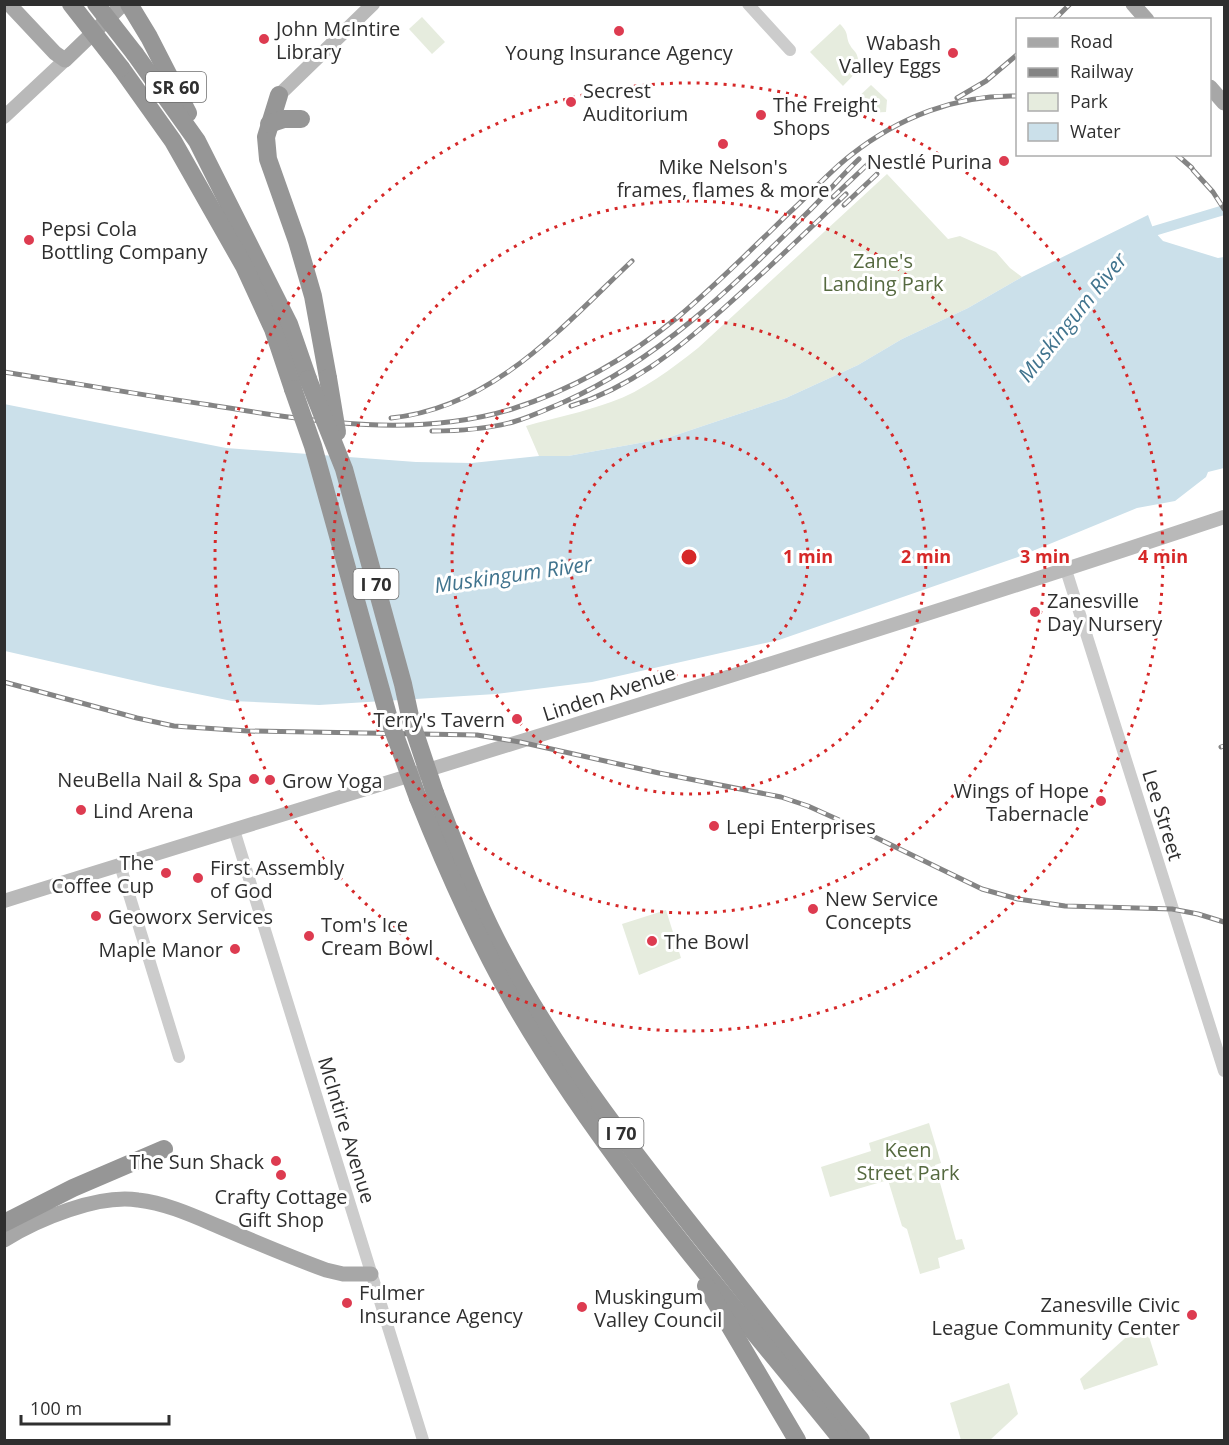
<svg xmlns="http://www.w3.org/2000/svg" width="1229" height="1445" viewBox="0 0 1229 1445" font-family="'Open Sans',sans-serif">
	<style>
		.green { fill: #e6ecde }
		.water { fill: #cbe0ea }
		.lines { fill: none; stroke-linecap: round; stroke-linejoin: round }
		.canal { stroke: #cbe0ea; stroke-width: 10 }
		.tertiary { stroke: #ccc; stroke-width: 12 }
		.secondary { stroke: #b9b9b9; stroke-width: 14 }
		.primary { stroke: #a7a7a7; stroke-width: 15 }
		.motorway { stroke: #969696; stroke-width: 18 }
		.rail-casing { stroke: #848484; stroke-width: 5 }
		.rail { stroke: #fff; stroke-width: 3; stroke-dasharray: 9; stroke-linecap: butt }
		.motorway-bridge { stroke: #969696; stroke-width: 18 }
		.ring { fill: none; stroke: #d62828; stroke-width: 3; stroke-dasharray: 3 6 }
		.poi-dot { fill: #dd3b50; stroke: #fff; stroke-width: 2 }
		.labels { text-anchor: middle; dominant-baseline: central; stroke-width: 6; stroke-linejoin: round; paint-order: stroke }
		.shield { fill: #fff; stroke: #6d6d6d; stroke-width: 1.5 }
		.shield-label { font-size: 18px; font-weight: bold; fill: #2f2f2f }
		.poi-label { font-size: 20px; fill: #2f2f2f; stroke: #fff; text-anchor: start }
		.park-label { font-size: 20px; fill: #55693f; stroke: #fff }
		.street-label { font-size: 20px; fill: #2f2f2f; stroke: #fff }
		.water-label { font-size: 21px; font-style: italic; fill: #41748e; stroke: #fff }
		.centre { fill: #d62828; stroke: #fff; stroke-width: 3 }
		.ring-label { font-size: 18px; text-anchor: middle; font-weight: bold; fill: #d62828; stroke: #fff; stroke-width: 6; stroke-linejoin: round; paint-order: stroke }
	</style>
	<rect width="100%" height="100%" fill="#fff"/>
	<!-- green -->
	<g class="green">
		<path d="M422 17 445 42 432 54 409 29Z"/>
		<path d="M840 24C850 34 845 36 850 45 851 48 854 50 856 53 863 67 852 77 843 86L810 52Z"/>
		<path d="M871 85 887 100 886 112 866 113 854 101Z"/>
		<path d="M887 174 948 239 960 236 996 252 1010 268 1022 277 968 308 902 339 858 365 786 398 667 438 568 456H539L526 426C554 418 584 412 611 402 643 391 671 369 698 348Z"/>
		<path d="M666 910 681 958 639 975 622 924Z"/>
		<path d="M929 1123 941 1163 935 1165 956 1240 962 1239 965 1249 938 1258 940 1268 920 1274 907 1229 902 1226 888 1180 830 1197 821 1167 871 1151 869 1143Z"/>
		<path d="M1144 1321 1158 1365 1084 1390 1080 1379Z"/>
		<path d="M1009 1383 1018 1414 990 1440H961L950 1403Z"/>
	</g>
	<!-- water -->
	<path class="water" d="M1148 215 1154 231 1163 241 1218 258 1224 257V468L1208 472 1206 477 1175 501 1137 508 1018 557 779 640 592 682 496 694 319 705 232 701 158 686 5 651 4 404 226 448 416 462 472 463 539 456H568L667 438 786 398 858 365 902 339 968 308 1022 277Z"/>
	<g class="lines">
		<!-- canal -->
		<path class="canal" d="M1142 237 1154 231 1224 210"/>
		<!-- tertiary -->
		<g class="tertiary">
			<path d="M748 4 790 50"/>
			<path d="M1066 570 1224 1071"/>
			<path d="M234 830 423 1440"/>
			<path d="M120 865 179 1057"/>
		</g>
		<!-- secondary -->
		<g class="secondary">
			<path d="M279 95 373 4"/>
			<path d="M4 117 65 60"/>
			<path d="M4 901C411 774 820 652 1224 517"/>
		</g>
		<!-- primary -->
		<g class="primary">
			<path d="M9 4 55 53 65 60 123 4"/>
			<path d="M1133 4 1147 20"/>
			<path d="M1210 87 1224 103"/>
			<path d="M4 1240C38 1219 98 1194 138 1200 166 1203 194 1216 220 1227 255 1242 290 1257 326 1270L343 1274H371"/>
		</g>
		<!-- motorway -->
		<g class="motorway">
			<path d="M129 4 149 37 188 113"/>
			<path d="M135 54 197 141 289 324 308 379"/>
			<path d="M121 68 173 141 244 266 273 329 293 389"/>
			<path d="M279 95 266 137 268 159 297 241 313 296 328 378"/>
			<path d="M269 124 284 119H301"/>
			<path d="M435 793C454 842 472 892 496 939 555 1055 637 1158 718 1259 766 1320 812 1381 861 1440"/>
			<path d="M418 798C446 868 476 937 514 1003 604 1159 730 1301 842 1440"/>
			<path d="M4 1223 73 1188 164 1149"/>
			<path d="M706 1286 797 1440"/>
		</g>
		<defs>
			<g id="rail">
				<path d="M1054 20 1070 4"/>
				<path d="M957 98 986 81 1018 54"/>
				<path d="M1176 154 1192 168"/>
				<path d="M1193 170 1213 192 1224 209"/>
				<path d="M833 197 868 164"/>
				<path d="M844 205 877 174"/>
				<path d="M4 372C73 383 142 395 210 405 310 421 413 439 512 409 574 389 628 358 678 317 717 284 753 248 789 213 810 194 829 172 851 155 898 118 957 94 1018 96"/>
				<path d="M571 406C630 388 677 350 723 309 765 272 805 233 846 194"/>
				<path d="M391 418C493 408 562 327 632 261"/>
				<path d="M432 431C459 431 487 429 513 422 531 417 547 409 564 402 660 359 731 288 805 215 824 197 840 177 859 159"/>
				<path d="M4 682 137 718 174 726 248 731 477 735 520 742 659 773 781 797 808 806 850 825 982 889 1018 899 1065 906 1172 909 1198 914 1224 922"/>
				<path d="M1221 747 1224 746"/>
			</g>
		</defs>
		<!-- rail casing -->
		<use href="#rail" class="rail-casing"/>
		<!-- rail -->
		<use href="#rail" class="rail"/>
		<!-- motorway-bridge -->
		<g class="motorway-bridge">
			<path d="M71 4 121 68"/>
			<path d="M96 4 135 54"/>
			<path d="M328 378 337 432"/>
			<path d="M308 379 344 469 403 684 411 721 435 793"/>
			<path d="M293 389 313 446 389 719 418 798"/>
		</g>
	</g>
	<!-- distance rings -->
	<g class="ring">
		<circle cx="689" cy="557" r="119"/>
		<circle cx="689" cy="557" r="237"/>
		<circle cx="689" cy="557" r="356"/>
		<circle cx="689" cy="557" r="474"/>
	</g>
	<!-- markers -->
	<g class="poi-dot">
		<circle cx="619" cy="31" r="6"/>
		<circle cx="264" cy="39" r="6"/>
		<circle cx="953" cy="53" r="6"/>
		<circle cx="571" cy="102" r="6"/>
		<circle cx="761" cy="115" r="6"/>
		<circle cx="723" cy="144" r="6"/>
		<circle cx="1004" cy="161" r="6"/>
		<circle cx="29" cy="240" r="6"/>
		<circle cx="1035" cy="612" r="6"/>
		<circle cx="517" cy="719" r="6"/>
		<circle cx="254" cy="779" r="6"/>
		<circle cx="270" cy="780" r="6"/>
		<circle cx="1101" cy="801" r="6"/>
		<circle cx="81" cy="810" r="6"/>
		<circle cx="714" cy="826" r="6"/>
		<circle cx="166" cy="873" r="6"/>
		<circle cx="198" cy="878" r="6"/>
		<circle cx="813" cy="909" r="6"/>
		<circle cx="96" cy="916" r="6"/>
		<circle cx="309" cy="936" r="6"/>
		<circle cx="652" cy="941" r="6"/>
		<circle cx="235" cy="949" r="6"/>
		<circle cx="276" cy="1161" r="6"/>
		<circle cx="281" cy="1175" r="6"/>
		<circle cx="347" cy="1303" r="6"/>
		<circle cx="582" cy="1307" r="6"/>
		<circle cx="1192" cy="1315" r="6"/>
	</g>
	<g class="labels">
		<!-- shield labels -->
		<g class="shield">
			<rect x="146" y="72" width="60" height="30" rx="4.5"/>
			<rect x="353.5" y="569" width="45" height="30" rx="4.5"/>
			<rect x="598.5" y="1118" width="45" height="30" rx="4.5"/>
		</g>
		<g class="shield-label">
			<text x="176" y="87">SR 60</text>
			<text x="376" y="584">I 70</text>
			<text x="621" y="1133">I 70</text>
		</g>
		<!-- poi labels -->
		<g class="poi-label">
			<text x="276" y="28">John McIntire<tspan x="276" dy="23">Library</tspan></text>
			<text x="941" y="42" text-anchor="end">Wabash<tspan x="941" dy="23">Valley Eggs</tspan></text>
			<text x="619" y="52" text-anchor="middle">Young Insurance Agency</text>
			<text x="583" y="90">Secrest<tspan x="583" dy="23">Auditorium</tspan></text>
			<text x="773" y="104">The Freight<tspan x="773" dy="23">Shops</tspan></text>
			<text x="992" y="161" text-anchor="end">Nestlé Purina</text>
			<text x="723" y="166" text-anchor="middle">Mike Nelson's<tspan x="723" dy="23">frames, flames &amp; more</tspan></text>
			<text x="41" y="228">Pepsi Cola<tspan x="41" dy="23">Bottling Company</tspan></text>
			<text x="1047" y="600">Zanesville<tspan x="1047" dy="23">Day Nursery</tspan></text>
			<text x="505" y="719" text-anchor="end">Terry's Tavern</text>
			<text x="242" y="779" text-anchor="end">NeuBella Nail &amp; Spa</text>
			<text x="282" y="780">Grow Yoga</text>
			<text x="1089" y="790" text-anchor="end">Wings of Hope<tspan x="1089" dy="23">Tabernacle</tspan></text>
			<text x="93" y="810">Lind Arena</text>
			<text x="726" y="826">Lepi Enterprises</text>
			<text x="154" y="862" text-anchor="end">The<tspan x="154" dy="23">Coffee Cup</tspan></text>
			<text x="210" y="867">First Assembly<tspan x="210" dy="23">of God</tspan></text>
			<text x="825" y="898">New Service<tspan x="825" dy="23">Concepts</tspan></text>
			<text x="108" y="916">Geoworx Services</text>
			<text x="321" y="924">Tom's Ice<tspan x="321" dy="23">Cream Bowl</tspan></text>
			<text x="664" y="941">The Bowl</text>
			<text x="223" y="949" text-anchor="end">Maple Manor</text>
			<text x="264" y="1161" text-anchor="end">The Sun Shack</text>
			<text x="281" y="1196" text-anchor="middle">Crafty Cottage<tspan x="281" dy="23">Gift Shop</tspan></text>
			<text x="359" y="1292">Fulmer<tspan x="359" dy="23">Insurance Agency</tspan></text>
			<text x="594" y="1296">Muskingum<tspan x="594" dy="23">Valley Council</tspan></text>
			<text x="1180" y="1304" text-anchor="end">Zanesville Civic<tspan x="1180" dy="23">League Community Center</tspan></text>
		</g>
		<!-- park labels -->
		<g class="park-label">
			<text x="883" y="260">Zane's<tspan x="883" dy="23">Landing Park</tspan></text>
			<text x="908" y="1149">Keen<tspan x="908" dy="23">Street Park</tspan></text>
		</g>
		<!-- street labels -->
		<g class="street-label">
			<text transform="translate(609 693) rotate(-18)">Linden Avenue</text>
			<text transform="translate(1163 815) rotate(73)">Lee Street</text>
			<text transform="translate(347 1130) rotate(73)">McIntire Avenue</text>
		</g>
		<!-- water labels -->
		<g class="water-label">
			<text transform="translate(1072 317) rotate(-51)">Muskingum River</text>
			<text transform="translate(513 574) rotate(-8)">Muskingum River</text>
		</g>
	</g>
	<circle cx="689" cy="557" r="9" class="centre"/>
	<g class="ring-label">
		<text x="808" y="563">1 min</text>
		<text x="926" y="563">2 min</text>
		<text x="1045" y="563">3 min</text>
		<text x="1163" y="563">4 min</text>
	</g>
	<!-- border -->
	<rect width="1229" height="1445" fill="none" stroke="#2f2f2f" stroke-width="12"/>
	<!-- legend -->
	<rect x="1016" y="18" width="195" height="138" fill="#ffffff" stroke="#acacac" stroke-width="1.5"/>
	<rect x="1028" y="38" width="30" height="9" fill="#a7a7a7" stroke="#acacac" stroke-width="1.5"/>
	<text x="1070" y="48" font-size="18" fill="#2f2f2f">Road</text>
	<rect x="1028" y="68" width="30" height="9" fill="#848484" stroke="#acacac" stroke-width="1.5"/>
	<text x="1070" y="78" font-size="18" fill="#2f2f2f">Railway</text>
	<rect x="1028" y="93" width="30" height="18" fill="#e6ecde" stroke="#acacac" stroke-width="1.5"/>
	<text x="1070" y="108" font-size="18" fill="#2f2f2f">Park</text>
	<rect x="1028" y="123" width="30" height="18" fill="#cbe0ea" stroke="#acacac" stroke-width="1.5"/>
	<text x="1070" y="138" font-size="18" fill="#2f2f2f">Water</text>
	<!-- scale -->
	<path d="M21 1415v9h148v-9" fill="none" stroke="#2f2f2f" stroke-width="3"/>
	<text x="30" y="1415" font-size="18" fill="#2f2f2f" stroke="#ffffff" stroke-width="4.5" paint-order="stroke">100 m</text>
</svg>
